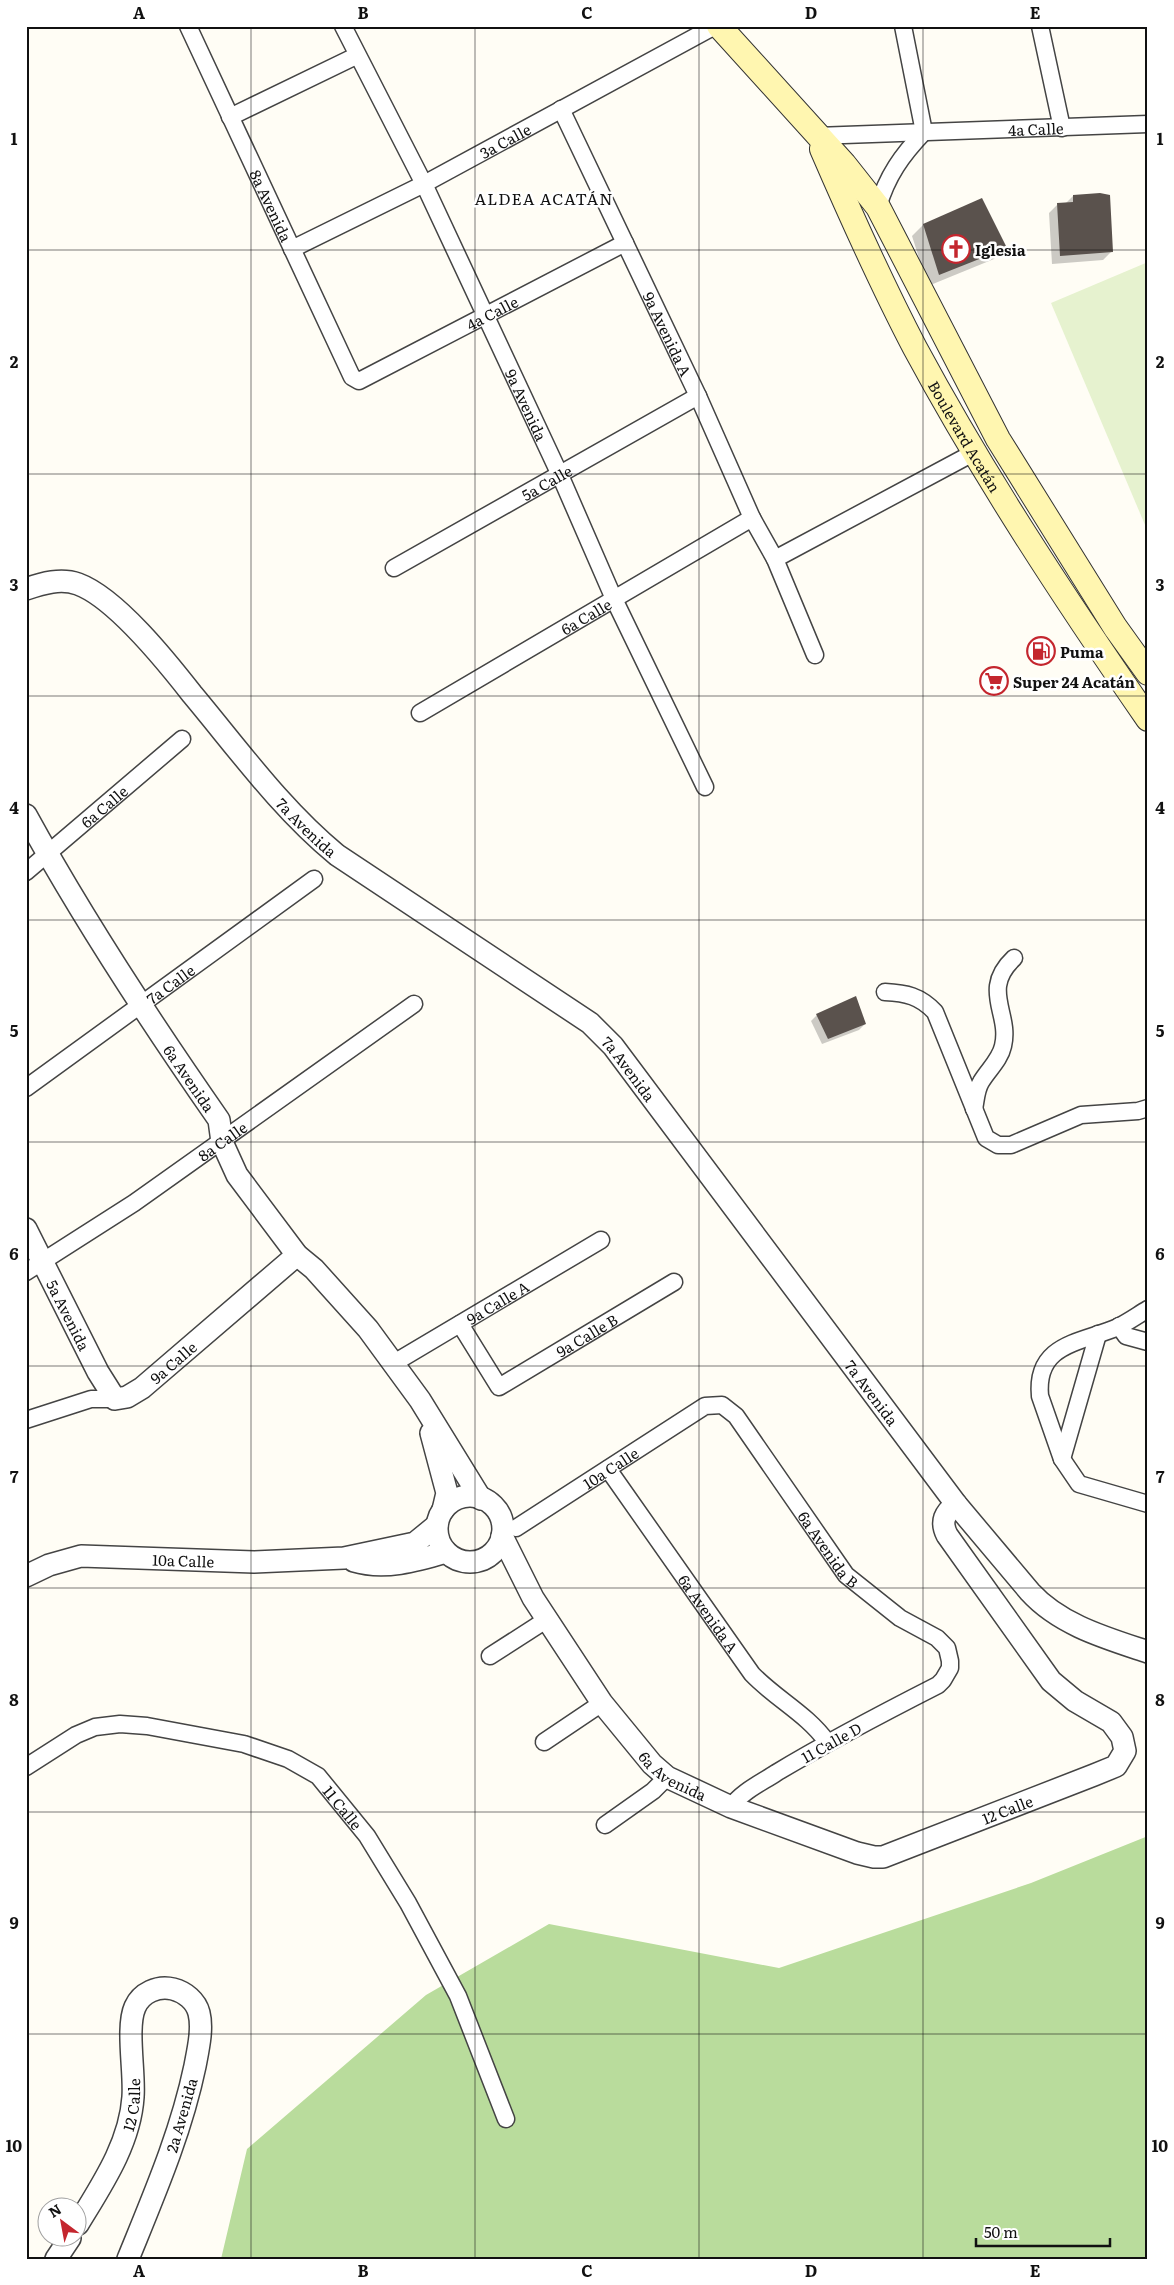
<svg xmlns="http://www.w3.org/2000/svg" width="1174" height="2285" viewBox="0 0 1174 2285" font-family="Literata,serif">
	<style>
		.forest { fill: #b9dc9c }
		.pitch { fill: #e6f2cf }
		.shadow { fill: #0003 }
		.building { fill: #5a524d }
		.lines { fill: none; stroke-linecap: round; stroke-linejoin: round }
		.minor-casing { stroke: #444; stroke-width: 19 }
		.tertiary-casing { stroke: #444; stroke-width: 24 }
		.secondary-casing { stroke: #333; stroke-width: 26 }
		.minor { stroke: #fff; stroke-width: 16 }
		.tertiary { stroke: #fff; stroke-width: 21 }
		.secondary { stroke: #fff6b0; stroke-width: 24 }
		.grid { fill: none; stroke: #111; stroke-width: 1; stroke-opacity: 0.55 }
		.labels { text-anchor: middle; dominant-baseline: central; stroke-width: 5; stroke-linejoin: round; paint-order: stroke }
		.street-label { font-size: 15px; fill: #111; stroke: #fff }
		.poi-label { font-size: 15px; font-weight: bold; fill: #111; stroke: #fff; text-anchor: start }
		.neighbourhood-label { font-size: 16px; letter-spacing: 1px; fill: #111; stroke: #fff }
		.neatline { fill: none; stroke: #111; stroke-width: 2 }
		.grid-label { font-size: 16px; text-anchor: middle; font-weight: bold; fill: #111 }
	</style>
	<rect width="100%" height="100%" fill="#fffdf5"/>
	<!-- forest -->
	<path class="forest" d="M1148 1836V2259H221L247 2149 426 1995 549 1924 779 1968 1031 1883Z"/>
	<!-- pitch -->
	<path class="pitch" d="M1148 262V532L1051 303Z"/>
	<!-- shadow -->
	<g class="shadow">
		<path d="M1073 196 1111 252 1103 260 1052 264 1049 213 1058 204H1065Z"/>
		<path d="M923 225 1005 247 994 259 928 286 912 236Z"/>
		<path d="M817 1015 865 1024 859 1030 822 1044 811 1021Z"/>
	</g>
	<!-- building -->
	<g class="building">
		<path d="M1100 193 1110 195 1113 252 1060 256 1057 203 1073 202V195Z"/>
		<path d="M982 198 1007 248 939 275 923 224Z"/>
		<path d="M856 996 866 1024 828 1039 816 1014Z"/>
	</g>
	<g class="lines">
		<defs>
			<g id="minor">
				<path id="s1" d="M188 26 352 377 359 381 625 243"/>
				<path id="s2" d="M343 26 424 184 560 475 614 599 705 787"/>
				<path d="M903 26 924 132"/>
				<path d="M1040 26 1062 128"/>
				<path id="s3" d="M561 109 698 396 752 518 775 559 815 655"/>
				<path d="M230 117 356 56"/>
				<path id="s4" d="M816 136 1148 124"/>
				<path d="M878 207C887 176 902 155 924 132"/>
				<path id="s5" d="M292 249 424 184 715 26"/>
				<path d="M775 559 975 452"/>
				<path id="s6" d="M394 568 698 396"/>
				<path id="s7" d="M420 713 752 518"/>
				<path id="s8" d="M26 872 182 739"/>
				<path d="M885 992C906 993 920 996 935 1012L986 1138 998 1145H1011L1081 1115 1138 1111 1148 1108"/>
				<path id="s9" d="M26 1088 314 879"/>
				<path d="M974 1109C976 1100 976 1090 981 1082 988 1070 1000 1060 1003 1046 1011 1013 980 990 1014 958"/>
				<path id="s10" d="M26 1272 134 1203 414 1004"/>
				<path d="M1148 1309C1138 1315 1128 1322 1118 1327 1081 1343 1035 1343 1040 1396L1062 1459 1079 1484 1148 1504"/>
				<path id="s11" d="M460 1324 499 1387 674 1282"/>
				<path d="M1119 1326 1126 1336 1148 1342"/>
				<path id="s12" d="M394 1363 601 1240"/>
				<path d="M26 1420 91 1399H115"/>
				<path d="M1062 1459 1098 1334"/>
				<path id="s13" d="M608 1469 752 1674C776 1699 807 1714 827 1742"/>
				<path id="s14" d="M516 1528 705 1406 722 1405 736 1416 846 1575 900 1618 937 1638 947 1648 950 1661V1668L943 1680 938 1685C883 1713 829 1741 776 1773 761 1783 741 1792 731 1807"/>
				<path d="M490 1656 546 1620"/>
				<path d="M544 1742 602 1703"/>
				<path id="s15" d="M26 1767 76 1735 95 1727 120 1724 147 1726 244 1744 288 1759 318 1776 367 1836 408 1903 458 1996 506 2119"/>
				<path d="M605 1825 653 1791 667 1777"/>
			</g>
			<g id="tertiary">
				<path id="s16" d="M26 589C43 583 61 578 78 584 116 598 167 662 192 694 238 749 281 809 337 855L590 1023 613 1046 956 1504 1030 1592C1060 1625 1106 1638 1148 1652"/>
				<path id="s17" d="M26 815C84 921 150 1021 219 1120L222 1142 237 1175 297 1255 314 1269 368 1329 420 1400 481 1499"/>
				<path id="s18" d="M26 1229 98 1372 115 1399 127 1397 142 1388 297 1255"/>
				<path d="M431 1433 447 1493 443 1510"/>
				<circle cx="470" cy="1529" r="33"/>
				<path id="s19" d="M502 1536 533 1598 602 1703 652 1764 667 1777 731 1807 857 1853 874 1857H883L1094 1775 1116 1766 1125 1751 1122 1737 1111 1722 1075 1701 1051 1681 947 1535C940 1521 945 1513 956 1504"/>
				<path d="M354 1561C384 1570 416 1561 446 1552"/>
				<path id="s20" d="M26 1576 49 1565 81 1556 254 1562 344 1558 415 1543 437 1525"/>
				<path id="s21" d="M78 2224C101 2186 130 2144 133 2097 135 2073 126 2027 135 2007 141 1993 158 1985 173 1989 185 1992 196 2001 199 2013 203 2029 198 2050 195 2066 181 2133 154 2195 128 2259"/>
				<path d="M56 2259 70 2238"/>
			</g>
			<g id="secondary">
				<path d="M719 26 844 164 878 207 998 439 1115 627 1148 673"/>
				<path id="s22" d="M822 149C851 216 881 283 915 348 984 476 1065 599 1148 719"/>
			</g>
		</defs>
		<!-- minor casing -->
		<use href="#minor" class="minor-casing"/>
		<!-- tertiary casing -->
		<use href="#tertiary" class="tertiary-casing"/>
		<!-- secondary casing -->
		<use href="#secondary" class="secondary-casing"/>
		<!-- minor -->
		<use href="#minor" class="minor"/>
		<!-- tertiary -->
		<use href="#tertiary" class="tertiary"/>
		<!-- secondary -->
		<use href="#secondary" class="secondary"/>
	</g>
	<!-- grid -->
	<path class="grid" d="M251 26V2259M475 26V2259M699 26V2259M923 26V2259M26 250H1148M26 474H1148M26 696H1148M26 920H1148M26 1142H1148M26 1366H1148M26 1588H1148M26 1812H1148M26 2034H1148"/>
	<!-- icons -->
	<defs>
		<symbol id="church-ring" viewBox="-11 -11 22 22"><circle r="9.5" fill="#fff" stroke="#c4262e" stroke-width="1.5"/><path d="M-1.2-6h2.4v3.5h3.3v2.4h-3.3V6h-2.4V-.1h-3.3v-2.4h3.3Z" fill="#c4262e"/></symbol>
		<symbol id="fuel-ring" viewBox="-11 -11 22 22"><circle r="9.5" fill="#fff" stroke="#c4262e" stroke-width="1.5"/><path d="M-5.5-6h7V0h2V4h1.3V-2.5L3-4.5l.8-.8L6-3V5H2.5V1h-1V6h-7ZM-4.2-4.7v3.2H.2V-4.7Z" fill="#c4262e"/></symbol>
		<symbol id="supermarket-ring" viewBox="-11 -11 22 22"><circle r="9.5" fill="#fff" stroke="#c4262e" stroke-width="1.5"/><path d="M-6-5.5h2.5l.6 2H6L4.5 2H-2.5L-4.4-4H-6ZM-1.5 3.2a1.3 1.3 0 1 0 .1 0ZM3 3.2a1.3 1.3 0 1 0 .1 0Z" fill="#c4262e"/></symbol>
	</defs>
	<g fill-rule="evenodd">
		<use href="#church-ring" x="940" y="233" width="32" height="32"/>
		<use href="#fuel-ring" x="1025" y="635" width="32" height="32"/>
		<use href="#supermarket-ring" x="978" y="665" width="32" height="32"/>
	</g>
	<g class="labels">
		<!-- street labels -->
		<g class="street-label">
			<text stroke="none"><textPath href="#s4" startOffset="220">4a Calle</textPath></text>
			<text stroke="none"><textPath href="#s5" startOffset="239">3a Calle</textPath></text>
			<text stroke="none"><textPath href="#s1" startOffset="198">8a Avenida</textPath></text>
			<text stroke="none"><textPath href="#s1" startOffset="545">4a Calle</textPath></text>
			<text stroke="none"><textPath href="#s3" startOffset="249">9a Avenida A</textPath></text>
			<text stroke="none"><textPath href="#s2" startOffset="421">9a Avenida</textPath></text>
			<text stroke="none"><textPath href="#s22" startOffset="321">Boulevard Acatán</textPath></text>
			<text stroke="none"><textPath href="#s6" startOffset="175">5a Calle</textPath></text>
			<text stroke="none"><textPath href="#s7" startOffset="192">6a Calle</textPath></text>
			<text stroke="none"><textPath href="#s8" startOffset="102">6a Calle</textPath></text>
			<text stroke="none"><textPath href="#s16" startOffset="389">7a Avenida</textPath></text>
			<text stroke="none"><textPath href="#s9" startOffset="178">7a Calle</textPath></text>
			<text stroke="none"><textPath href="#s16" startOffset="794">7a Avenida</textPath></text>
			<text stroke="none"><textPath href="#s17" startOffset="310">6a Avenida</textPath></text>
			<text stroke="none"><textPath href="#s10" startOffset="236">8a Calle</textPath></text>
			<text stroke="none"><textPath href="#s12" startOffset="120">9a Calle A</textPath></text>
			<text stroke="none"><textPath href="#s18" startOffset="96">5a Avenida</textPath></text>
			<text stroke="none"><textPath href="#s11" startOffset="176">9a Calle B</textPath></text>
			<text stroke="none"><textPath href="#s18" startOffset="262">9a Calle</textPath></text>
			<text stroke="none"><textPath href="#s16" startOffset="1199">7a Avenida</textPath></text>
			<text stroke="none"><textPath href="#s14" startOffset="112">10a Calle</textPath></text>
			<text stroke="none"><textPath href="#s14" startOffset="422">6a Avenida B</textPath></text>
			<text stroke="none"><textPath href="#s20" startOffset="161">10a Calle</textPath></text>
			<text stroke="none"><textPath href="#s13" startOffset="176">6a Avenida A</textPath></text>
			<text transform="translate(831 1742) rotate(-29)">11 Calle D</text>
			<text stroke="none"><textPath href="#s19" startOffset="298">6a Avenida</textPath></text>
			<text stroke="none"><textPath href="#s15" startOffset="352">11 Calle</textPath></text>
			<text stroke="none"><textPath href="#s19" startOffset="658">12 Calle</textPath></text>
			<text stroke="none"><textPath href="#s21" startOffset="132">12 Calle</textPath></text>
			<text transform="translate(181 2115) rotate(-74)">2a Avenida</text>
		</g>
		<!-- poi labels -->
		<g class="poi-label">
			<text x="975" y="249">Iglesia</text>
			<text x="1060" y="651">Puma</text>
			<text x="1013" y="681">Super 24 Acatán</text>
		</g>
		<!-- neighbourhood labels -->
		<g class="neighbourhood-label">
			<text x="544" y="198">ALDEA ACATÁN</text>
		</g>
	</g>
	<!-- border -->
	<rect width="1174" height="2285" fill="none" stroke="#ffffff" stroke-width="55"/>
	<!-- north arrow -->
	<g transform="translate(62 2222) rotate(328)"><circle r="24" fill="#ffffff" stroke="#a0a0a0"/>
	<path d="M0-4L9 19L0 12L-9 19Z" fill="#c4262e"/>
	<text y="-8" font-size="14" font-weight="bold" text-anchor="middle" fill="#111111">N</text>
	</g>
	<!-- scale -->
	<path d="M976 2238v8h134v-8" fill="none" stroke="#111111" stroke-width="2.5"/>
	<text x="984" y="2238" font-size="15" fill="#111111" stroke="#ffffff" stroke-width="4" paint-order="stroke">50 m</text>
	<rect x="28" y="28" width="1118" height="2230" class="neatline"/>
	<g class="grid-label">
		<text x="139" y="19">A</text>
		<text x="363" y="19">B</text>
		<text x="587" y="19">C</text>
		<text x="811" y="19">D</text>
		<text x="1035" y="19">E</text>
		<text x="14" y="145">1</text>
		<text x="1160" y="145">1</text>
		<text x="14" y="368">2</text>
		<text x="1160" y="368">2</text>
		<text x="14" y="591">3</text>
		<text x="1160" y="591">3</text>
		<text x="14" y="814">4</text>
		<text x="1160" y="814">4</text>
		<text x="14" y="1037">5</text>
		<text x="1160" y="1037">5</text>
		<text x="14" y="1260">6</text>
		<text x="1160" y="1260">6</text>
		<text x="14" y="1483">7</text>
		<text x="1160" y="1483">7</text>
		<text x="14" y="1706">8</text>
		<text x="1160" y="1706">8</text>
		<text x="14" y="1929">9</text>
		<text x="1160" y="1929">9</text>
		<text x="14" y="2152">10</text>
		<text x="1160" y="2152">10</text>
		<text x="139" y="2277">A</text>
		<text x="363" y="2277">B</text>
		<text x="587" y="2277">C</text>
		<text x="811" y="2277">D</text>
		<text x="1035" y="2277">E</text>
	</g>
</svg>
